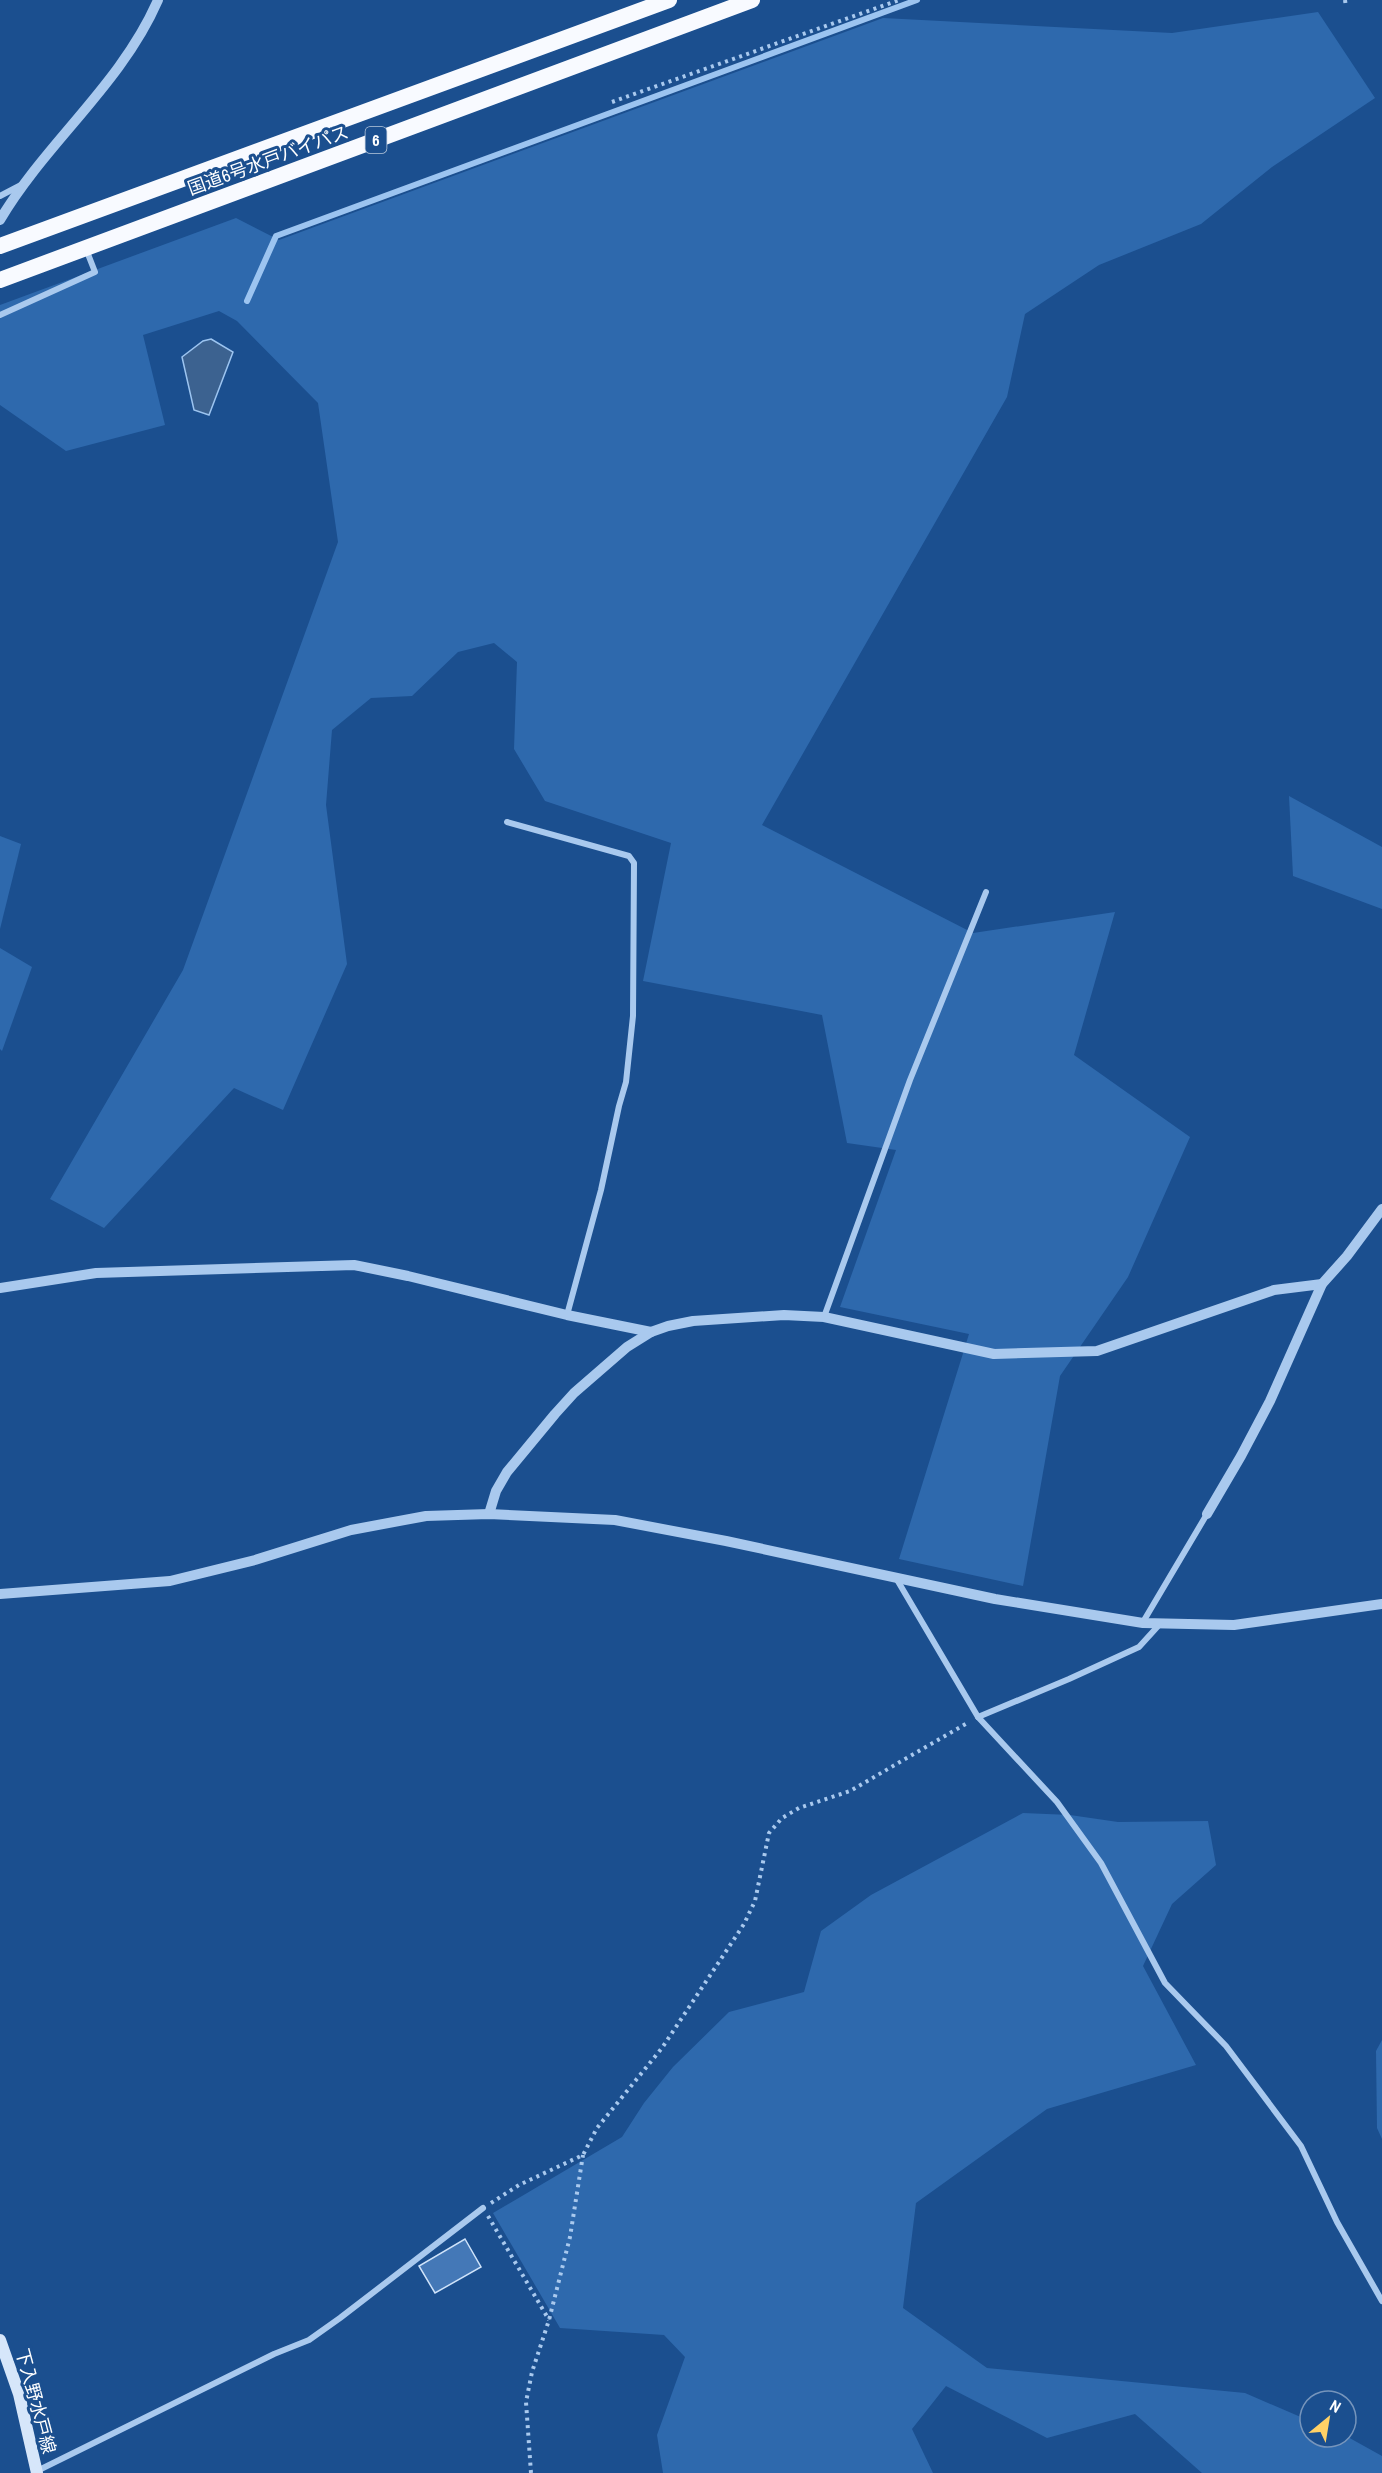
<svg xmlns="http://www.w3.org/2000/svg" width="1382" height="2473" viewBox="0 0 1382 2473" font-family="'Archivo Narrow','Noto Sans JP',sans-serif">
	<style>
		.green { fill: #2e69ad }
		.water { fill: #3c6290; stroke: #9cc4f0; stroke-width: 1.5 }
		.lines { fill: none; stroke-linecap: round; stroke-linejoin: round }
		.stream { stroke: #9cc4f0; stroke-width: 6 }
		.building { fill: #4478b7; stroke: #cfe3fa; stroke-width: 1.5 }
		.path { stroke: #a9c9ee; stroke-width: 4; stroke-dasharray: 3 4.5; stroke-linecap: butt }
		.minor { stroke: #a9c9ee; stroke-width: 6 }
		.tertiary { stroke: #a9c9ee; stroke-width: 10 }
		.secondary { stroke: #d6e6fa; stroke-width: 12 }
		.trunk { stroke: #f8faff; stroke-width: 16 }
		.labels { text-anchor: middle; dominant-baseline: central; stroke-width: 6; stroke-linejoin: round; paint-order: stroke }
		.shield { fill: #1b4f8f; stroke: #bbcadd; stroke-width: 1.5 }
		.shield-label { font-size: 16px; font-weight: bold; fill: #fff }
		.street-label { font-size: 18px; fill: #fff; stroke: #1b4f8f }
	</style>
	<rect width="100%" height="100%" fill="#1b4f8f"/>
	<!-- green -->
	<g class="green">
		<path d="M1318 12 1375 98 1272 167 1201 224 1099 265 1025 314 1007 397 762 825 973 933 1115 912 1074 1055 1190 1137 1128 1277 1060 1376 1023 1586 899 1559 969 1334 840 1307 896 1150 847 1143 822 1015 643 981 671 843 545 801 514 749 517 662 494 643 458 652 412 696 371 698 332 730 326 805 347 964 283 1110 234 1088 104 1228 50 1199 183 970 338 542 318 403 237 321 219 311 143 335 165 425 66 451 0 405V305L236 218 279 240 883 18 1172 33Z"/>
		<path d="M1289 796 1382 847V909L1293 876Z"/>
		<path d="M0 836 21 844 0 929Z"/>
		<path d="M0 948 32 967 2 1051 0 1049Z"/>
		<path d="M1023 1813 1070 1815 1118 1822 1208 1821 1216 1865 1172 1904 1143 1966 1196 2065 1047 2109 916 2203 903 2308 987 2368 1245 2393 1310 2421V2437L1346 2436 1382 2456V2473H1202L1135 2414 1047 2438 946 2386 912 2429 933 2473H663L657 2435 685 2357 664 2335 560 2328 493 2213 622 2137 644 2103 673 2067 729 2012 804 1992 821 1931 871 1895Z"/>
		<path d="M1382 2040V2139L1377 2128 1376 2051Z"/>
	</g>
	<!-- water -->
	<path class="water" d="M211 339 233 352 209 415 194 410 182 357 203 341Z"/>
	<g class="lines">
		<!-- stream -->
		<path class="stream" d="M247 301 276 236 917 0"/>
	</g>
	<!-- building -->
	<path class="building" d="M465 2239 481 2267 435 2293 419 2266Z"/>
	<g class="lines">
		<!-- path -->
		<g class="path">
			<path d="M1345 0 1346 7"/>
			<path d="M612 102 899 0"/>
			<path d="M491 2203 519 2185 583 2155 597 2128 662 2048 744 1924 755 1901 769 1833 782 1818 799 1808 850 1791 969 1722"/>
			<path d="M488 2216 549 2320"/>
			<path d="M531 2473 526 2402 532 2372 549 2320 570 2237 583 2155"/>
		</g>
		<!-- minor -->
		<g class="minor">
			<path d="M0 196 21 185"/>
			<path d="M0 315 95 272 86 249"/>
			<path d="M507 822 629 856 634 863 633 1016 626 1082 619 1106 601 1190 567 1315"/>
			<path d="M824 1317 910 1080 986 892"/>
			<path d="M896 1578 978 1717 1057 1802 1101 1863 1165 1983 1226 2046 1301 2146 1337 2222 1382 2301"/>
			<path d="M1143 1622 1207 1514"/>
			<path d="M978 1717 1069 1679 1139 1647 1159 1625"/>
			<path d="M37 2471 274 2354 309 2340 340 2318 483 2208"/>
		</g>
		<!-- tertiary -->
		<g class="tertiary">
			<path d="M0 220C46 142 121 85 158 0"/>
			<path d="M0 1288 96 1273 354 1265 408 1276 567 1315 651 1332"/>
			<path d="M489 1514 496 1491 507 1472 555 1414 574 1393 627 1347 651 1332 668 1326 693 1321 784 1315 824 1317 994 1354 1097 1351 1274 1290 1322 1284"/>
			<path d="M1207 1514 1241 1456 1270 1401 1322 1284 1347 1256 1382 1209"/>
			<path d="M0 1594 170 1581 255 1560 351 1530 426 1516 489 1514 615 1520 726 1541 995 1599 1143 1623 1234 1625 1382 1604"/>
		</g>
		<!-- secondary -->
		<path class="secondary" d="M0 2340 19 2394 37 2473"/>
		<!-- trunk -->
		<g class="trunk">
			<path d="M0 246 669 0"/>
			<path d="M0 280 752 0"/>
		</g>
	</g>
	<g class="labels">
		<!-- shield labels -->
		<rect class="shield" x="365.5" y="127" width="21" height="26" rx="4.5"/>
		<g class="shield-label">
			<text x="376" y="140">6</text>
		</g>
		<!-- street labels -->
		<g class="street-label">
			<text transform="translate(268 160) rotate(-20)">国道6号水戸バイパス</text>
			<text transform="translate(36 2401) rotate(75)">下入野水戸線</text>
		</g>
	</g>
	<!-- north arrow -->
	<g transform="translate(1328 2419) rotate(30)"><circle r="28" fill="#1b4f8f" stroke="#7695bc" stroke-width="1.5"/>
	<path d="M0-4.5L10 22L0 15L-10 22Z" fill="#ffd166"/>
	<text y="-9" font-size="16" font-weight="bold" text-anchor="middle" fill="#ffffff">N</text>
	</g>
</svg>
